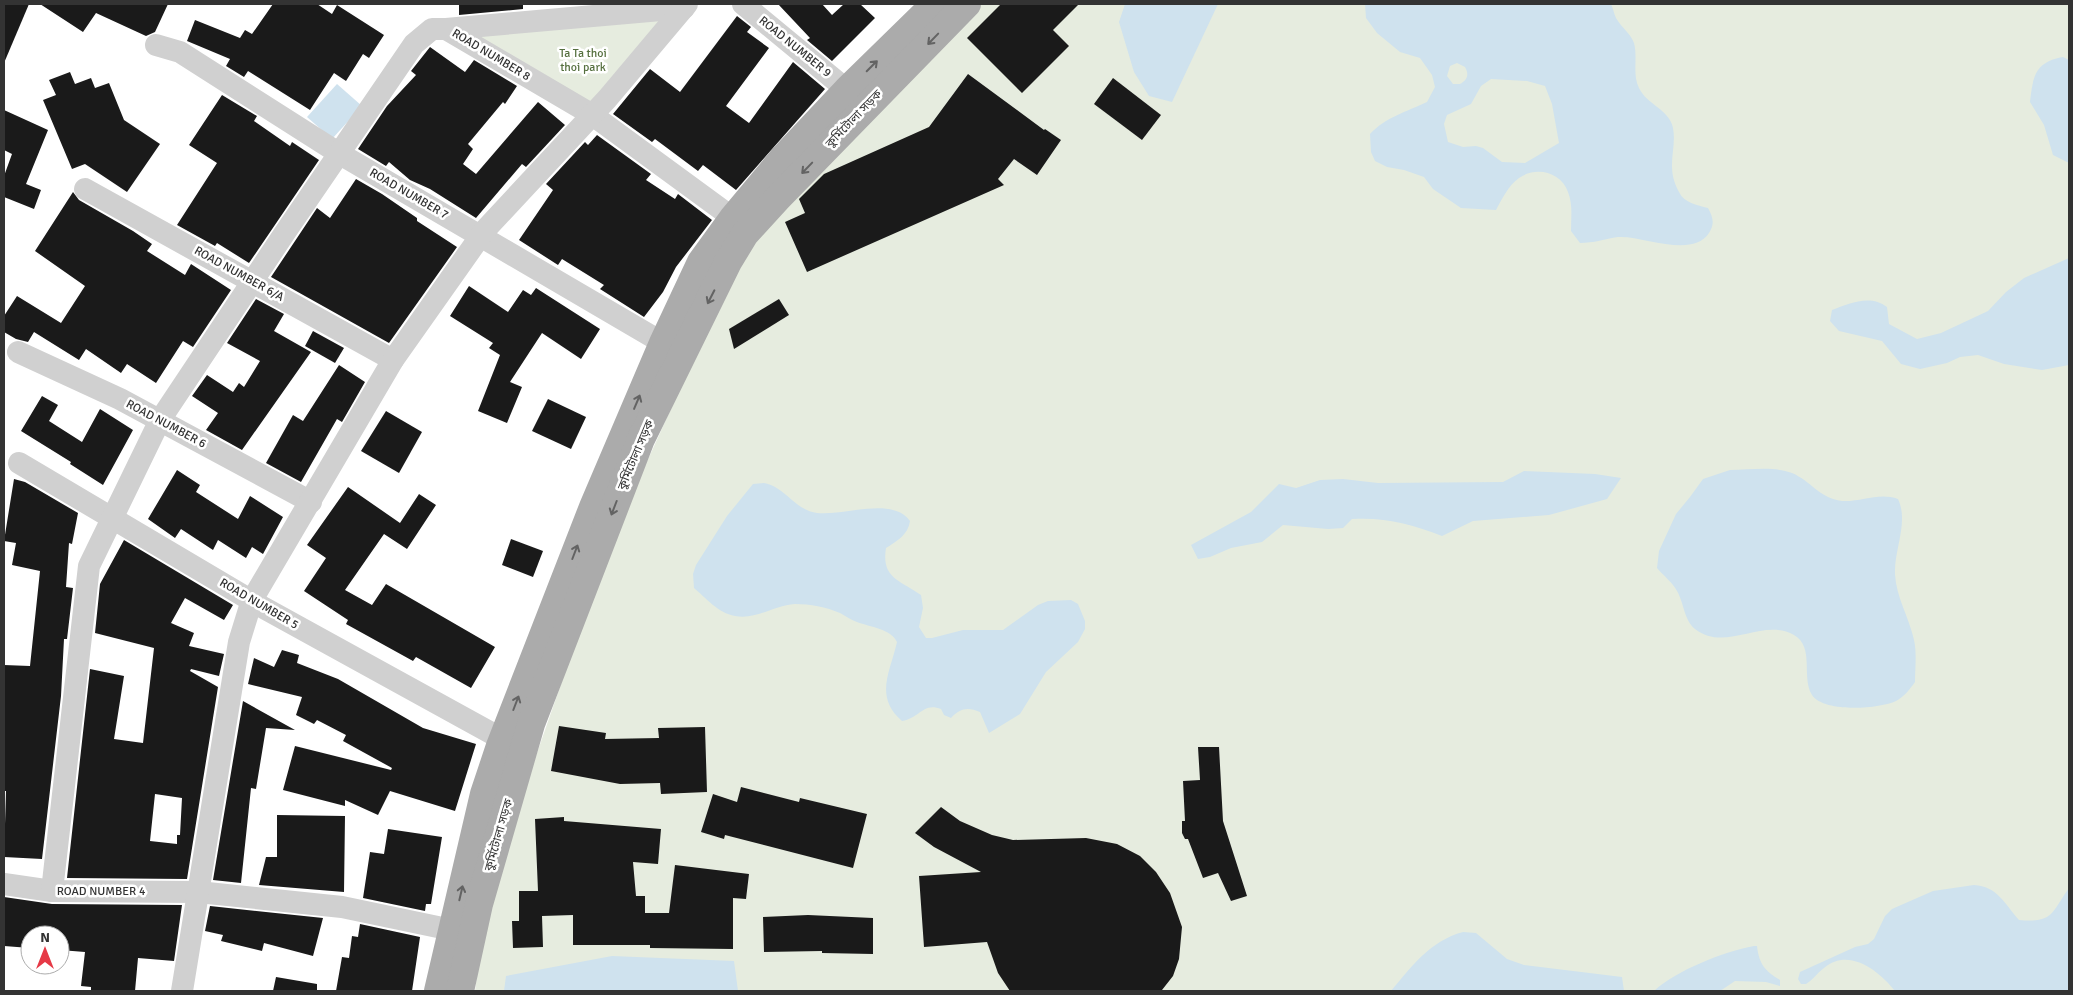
<svg xmlns="http://www.w3.org/2000/svg" width="2073" height="995" viewBox="0 0 2073 995" font-family="Signika,'Noto Sans Bengali',sans-serif">
	<style>
		.green { fill: #e6ecdf }
		.water { fill: #cfe2ee; fill-rule: evenodd }
		.building { fill: #1a1a1a; fill-rule: evenodd }
		.lines { fill: none; stroke-linecap: round; stroke-linejoin: round }
		.minor { stroke: #d0d0d0; stroke-width: 22 }
		.major { stroke: #ababab; stroke-width: 28 }
		.oneway { stroke: #636363 }
		.labels { text-anchor: middle; dominant-baseline: central; stroke-width: 5; stroke-linejoin: round; paint-order: stroke }
		.street-label { font-size: 12px; fill: #333; stroke: #fff }
		.park-label { font-size: 12px; fill: #56703f; stroke: #fff }
	</style>
	<rect width="100%" height="100%" fill="#fff"/>
	<!-- green -->
	<g class="green">
		<path d="M978 4H2069V991H475L488 894 610 543 739 259Z"/>
		<path d="M673 13 591 108 459 31Z"/>
	</g>
	<!-- water -->
	<g class="water">
		<path d="M1125 4H1218L1172 102 1149 96 1134 72 1119 22Z"/>
		<path d="M1365 4H1611C1613 8 1614 14 1616 18 1621 27 1631 34 1634 43 1638 58 1632 74 1639 88 1647 105 1669 109 1673 128 1677 150 1665 167 1679 192 1684 203 1697 205 1708 208 1713 217 1715 224 1709 233 1692 259 1642 235 1618 237 1605 239 1594 243 1580 243L1571 231C1571 217 1573 205 1568 192 1561 172 1536 166 1519 178 1508 186 1502 199 1496 210L1461 208 1433 189 1424 177 1404 170 1387 167 1375 161 1371 152 1370 134C1386 117 1406 112 1427 102L1435 87 1432 75 1420 58 1400 52 1377 33 1366 18ZM1457 63 1465 67C1469 74 1468 80 1460 84H1453L1447 76 1450 66ZM1491 79 1527 81 1545 86 1552 104 1559 143 1525 163 1502 162 1483 148 1476 146 1463 147 1448 142 1444 124 1447 115 1471 104 1481 86Z"/>
		<path d="M2063 57 2069 60V163L2053 155 2044 125 2030 102C2033 76 2035 62 2063 57Z"/>
		<path d="M337 84 362 106 332 139 307 117Z"/>
		<path d="M2069 258V365L2042 370 2004 364 1978 355 1960 357 1947 363 1920 369 1901 364 1882 341 1839 331 1830 321 1832 310C1849 303 1871 294 1887 307L1889 324 1917 339 1941 333 1988 311 2006 292 2024 278Z"/>
		<path d="M1730 470C1750 470 1774 466 1792 473 1811 481 1819 498 1842 501 1862 502 1879 492 1898 499 1909 522 1894 549 1895 574 1896 597 1909 617 1914 640 1917 653 1915 669 1915 682 1910 689 1904 697 1896 701 1879 709 1824 713 1812 695 1801 677 1815 647 1794 635 1762 617 1726 653 1695 629 1684 620 1684 603 1677 591 1673 583 1663 575 1657 568L1659 551 1676 514 1690 497 1703 479Z"/>
		<path d="M1524 471 1595 474 1621 478 1607 499 1549 515 1473 521 1442 536C1412 524 1385 517 1352 519L1343 528 1328 529 1283 525 1262 542 1231 548 1210 557 1198 559 1191 545 1251 512 1279 484 1296 488 1320 480 1343 479 1378 483 1503 482Z"/>
		<path d="M764 483C785 487 795 510 817 513 846 516 892 496 910 521 908 535 897 541 886 548 881 578 900 580 921 595L923 608 919 627 926 638H932L963 630H1003L1038 605 1048 601 1071 600 1078 604 1085 621V629L1078 642 1046 672 1020 714 989 733 980 712C968 707 960 708 951 718L944 715 941 709C923 702 920 718 902 721 874 696 890 673 897 642 891 629 870 627 857 622 851 620 846 616 840 613 826 607 810 604 795 604 774 605 757 620 735 616 718 613 706 598 694 588L693 574 696 565 727 516 753 484Z"/>
		<path d="M1974 885C1997 886 2005 904 2019 920 2054 923 2051 913 2069 888V991H1895C1879 971 1849 947 1824 968 1817 973 1813 980 1806 984H1801L1798 979 1800 972 1855 947 1868 944 1874 939 1885 916 1892 909 1933 891Z"/>
		<path d="M1463 932 1476 933 1507 959 1524 965 1622 977 1624 991H1391C1412 966 1430 941 1463 932Z"/>
		<path d="M1754 946H1757C1759 964 1765 971 1780 980V986L1766 982 1735 981 1720 991H1654C1677 970 1723 952 1754 946Z"/>
		<path d="M612 956 734 961 738 991H504L506 976Z"/>
	</g>
	<!-- building -->
	<g class="building">
		<path d="M4 4H29L4 63Z"/>
		<path d="M40 4H168L155 32 146 36 96 13 83 32Z"/>
		<path d="M273 4H317L332 14 337 5 384 35 369 58 363 54 346 81 334 73 310 110 248 71 244 77 226 66 230 59 187 41 195 20 240 38 245 30 252 34Z"/>
		<path d="M459 4H523V9L459 15Z"/>
		<path d="M778 4H822L832 15 844 4H860L875 18 832 61 807 40 810 38Z"/>
		<path d="M1001 4H1079L1053 30 1069 46 1022 93 967 38Z"/>
		<path d="M737 16 751 27 747 32 769 48 726 106 749 123 793 62 825 89 736 190 703 165 698 171 655 139 652 142 613 114 650 69 680 92Z"/>
		<path d="M430 47 465 72 474 60 517 86 505 104 503 102 468 144 473 149 463 164 476 174 538 102 565 125 526 167 522 164 476 218 430 189 410 180 389 162 386 166 358 149 387 106 416 75 411 71Z"/>
		<path d="M70 72 75 84 91 78 95 88 109 83 124 120 160 144 127 192 85 164 72 169 43 100 56 95 49 80Z"/>
		<path d="M968 74 1044 130 1045 129 1061 140 1037 175 1014 159 998 179 1004 185 807 272 785 222 805 213 799 199 824 174 929 127Z"/>
		<path d="M1113 78 1161 115 1142 140 1094 104Z"/>
		<path d="M222 95 257 116 254 121 290 146 292 142 319 160 249 263 217 243 215 246 177 225 217 163 189 145Z"/>
		<path d="M4 110 48 130 26 184 41 190 34 209 4 197V176L12 154 4 150Z"/>
		<path d="M597 135 651 174 646 180 675 199 678 194 712 220 676 267 663 292 644 317 600 289 604 285 562 259 558 265 519 240 553 190 546 184 585 142 588 145Z"/>
		<path d="M356 179 382 194 417 218V221L457 247 389 343 271 277 317 208 330 218Z"/>
		<path d="M73 192 79 200 133 231 152 244 147 251 185 275 191 264 231 290 193 347 183 341 156 383 127 364 121 373 86 349 79 360 34 332 28 342 16 339 4 332V316L17 296 61 323 85 286 35 251Z"/>
		<path d="M469 286 508 312 523 290 531 295 536 288 600 329 581 359 542 333 510 382 522 387 507 423 478 411 500 355 489 348 493 343 450 316Z"/>
		<path d="M256 299 284 314 274 331 311 352 242 450 206 430 218 413 192 396 207 375 233 392 239 383 244 387 260 361 227 343Z"/>
		<path d="M779 299 789 315 734 349 729 329Z"/>
		<path d="M313 331 344 348 335 363 305 346Z"/>
		<path d="M339 365 365 382 342 422 337 419 301 482 266 463 293 415 303 421Z"/>
		<path d="M42 396 58 405 49 421 82 442 100 409 133 430 103 485 70 464 71 462 21 431Z"/>
		<path d="M548 399 586 417 571 449 532 431Z"/>
		<path d="M386 411 422 432 399 473 361 451Z"/>
		<path d="M177 470 200 485 196 492 238 519 250 496 283 517 263 554 252 547 246 558 218 540 213 550 181 529 175 538 148 519Z"/>
		<path d="M14 479 25 482 78 513 72 544 69 543 66 587 73 588 67 639H64L61 696 42 859 4 857 6 791H4V665L30 666 40 571 12 565 16 543 4 541Z"/>
		<path d="M348 487 400 523 419 494 436 505 407 549 384 534 345 590 372 605 386 584 495 647 471 688 416 657 413 661 346 624 348 620 304 591 326 558 307 545Z"/>
		<path d="M511 539 543 551 533 577 502 565Z"/>
		<path d="M124 540 233 605 224 620 185 598 171 623 194 633 189 646 224 654 219 676 191 669 190 671 218 687 187 879 67 878 90 669 124 676 114 739 143 743 154 648 95 633 100 584ZM155 794 182 798 180 835H177V844L150 841Z"/>
		<path d="M282 650 299 655 297 663 338 679 423 728 476 744 455 811 390 791 378 815 345 800V806L283 790 295 746 391 770 392 768 343 741 346 735 317 720 314 724 296 715 302 697 248 684 254 658 274 667Z"/>
		<path d="M243 701 295 730 266 728 256 789 251 788 241 883 213 880Z"/>
		<path d="M559 726 606 733 605 739 659 738 658 728 705 727 707 792 661 794 660 783 620 784 551 771Z"/>
		<path d="M1198 747H1219L1223 821 1247 896 1231 901 1218 873 1203 878 1188 839H1185L1182 833V821H1185L1183 781 1200 780Z"/>
		<path d="M741 787 799 802 800 798 867 814 853 868 725 835 724 839 701 832 713 794 737 802Z"/>
		<path d="M941 807 960 821 992 835 1013 840 1086 838 1117 844 1140 856 1156 872 1170 893 1182 927 1179 959 1173 976 1162 990 1010 991 998 973 987 942 924 947 919 876 981 872 934 847 915 833Z"/>
		<path d="M277 815 345 816 344 892 259 885 266 857H277Z"/>
		<path d="M564 817V821L661 829 658 864 633 862 636 896H645V913H669L675 865 749 874 746 899 733 898V949L650 948V945H573V915L542 916 543 947 513 948 512 921H519V891H538L535 819Z"/>
		<path d="M388 829 442 837 431 904H426L425 911 363 898 370 852 384 854Z"/>
		<path d="M4 897 52 904 182 905 174 961 138 958 135 991H91V987L81 986 85 952 60 950V935H30V948L4 946Z"/>
		<path d="M210 906 323 918 313 956 264 943 262 951 221 941 223 935 205 931Z"/>
		<path d="M808 915 873 918V954L822 953V951L764 952 763 917Z"/>
		<path d="M360 924 420 937 412 991H336L342 957 349 958 352 936 358 937Z"/>
		<path d="M276 977 317 984V991H273Z"/>
	</g>
	<g class="lines">
		<!-- minor -->
		<g class="minor">
			<path d="M743 4 847 90"/>
			<path d="M684 8 446 29 591 114 733 218"/>
			<path d="M156 45 180 52 340 154 663 343"/>
			<path d="M85 189 393 360"/>
			<path d="M18 352 120 399 311 502"/>
			<path d="M19 463 264 608 502 739"/>
			<path d="M4 884 52 891 198 892 342 907 452 930"/>
			<path d="M52 891 89 566 160 420 284 234 414 44 432 29H446"/>
			<path d="M182 991 239 642 252 600 393 360 484 231 607 99 687 4"/>
		</g>
		<!-- major -->
		<g class="major">
			<path d="M438 991 484 794 500 746 593 507 663 343 701 262 733 218 783 158 847 90 935 4"/>
			<path d="M460 991 479 904 531 724 641 439 728 262 745 234 777 199 967 4"/>
		</g>
	</g>
	<!-- one-way arrows -->
	<defs><path id="oneway-shaft" d="M-6 0H5M1.5-3L5.5 0L1.5 3" fill="none" stroke-width="1.6" stroke-linecap="round" stroke-linejoin="round" transform="scale(1.25)"/></defs>
	<g class="oneway">
		<use href="#oneway-shaft" transform="translate(933 39) rotate(134)"/>
		<use href="#oneway-shaft" transform="translate(872 66) rotate(-45)"/>
		<use href="#oneway-shaft" transform="translate(807 168) rotate(134)"/>
		<use href="#oneway-shaft" transform="translate(711 297) rotate(117)"/>
		<use href="#oneway-shaft" transform="translate(637 402) rotate(-67)"/>
		<use href="#oneway-shaft" transform="translate(614 508) rotate(111)"/>
		<use href="#oneway-shaft" transform="translate(575 552) rotate(-69)"/>
		<use href="#oneway-shaft" transform="translate(516 703) rotate(-69)"/>
		<use href="#oneway-shaft" transform="translate(461 893) rotate(-77)"/>
	</g>
	<g class="labels">
		<!-- street labels -->
		<g class="street-label">
			<text transform="translate(795 47) rotate(39)">ROAD NUMBER 9</text>
			<text transform="translate(491 55) rotate(31)">ROAD NUMBER 8</text>
			<text transform="translate(854 119) rotate(-46)">কুর্মিটোলা সড়ক</text>
			<text transform="translate(409 194) rotate(30)">ROAD NUMBER 7</text>
			<text transform="translate(239 274) rotate(29)">ROAD NUMBER 6/A</text>
			<text transform="translate(166 424) rotate(28)">ROAD NUMBER 6</text>
			<text transform="translate(636 455) rotate(-67)">কুর্মিটোলা সড়ক</text>
			<text transform="translate(259 604) rotate(30)">ROAD NUMBER 5</text>
			<text transform="translate(499 835) rotate(-74)">কুর্মিটোলা সড়ক</text>
			<text x="101" y="891">ROAD NUMBER 4</text>
		</g>
		<!-- park labels -->
		<g class="park-label">
			<text x="583" y="53">Ta Ta thoi<tspan x="583" dy="14">thoi park</tspan></text>
		</g>
	</g>
	<!-- border -->
	<rect width="2073" height="995" fill="none" stroke="#333333" stroke-width="10"/>
	<!-- north arrow -->
	<g transform="translate(45 950)"><circle r="24" fill="#ffffff" stroke="#adadad"/>
	<path d="M0-4L9 19L0 12L-9 19Z" fill="#e63946"/>
	<text y="-8" font-size="14" font-weight="bold" text-anchor="middle" fill="#333333">N</text>
	</g>
</svg>
